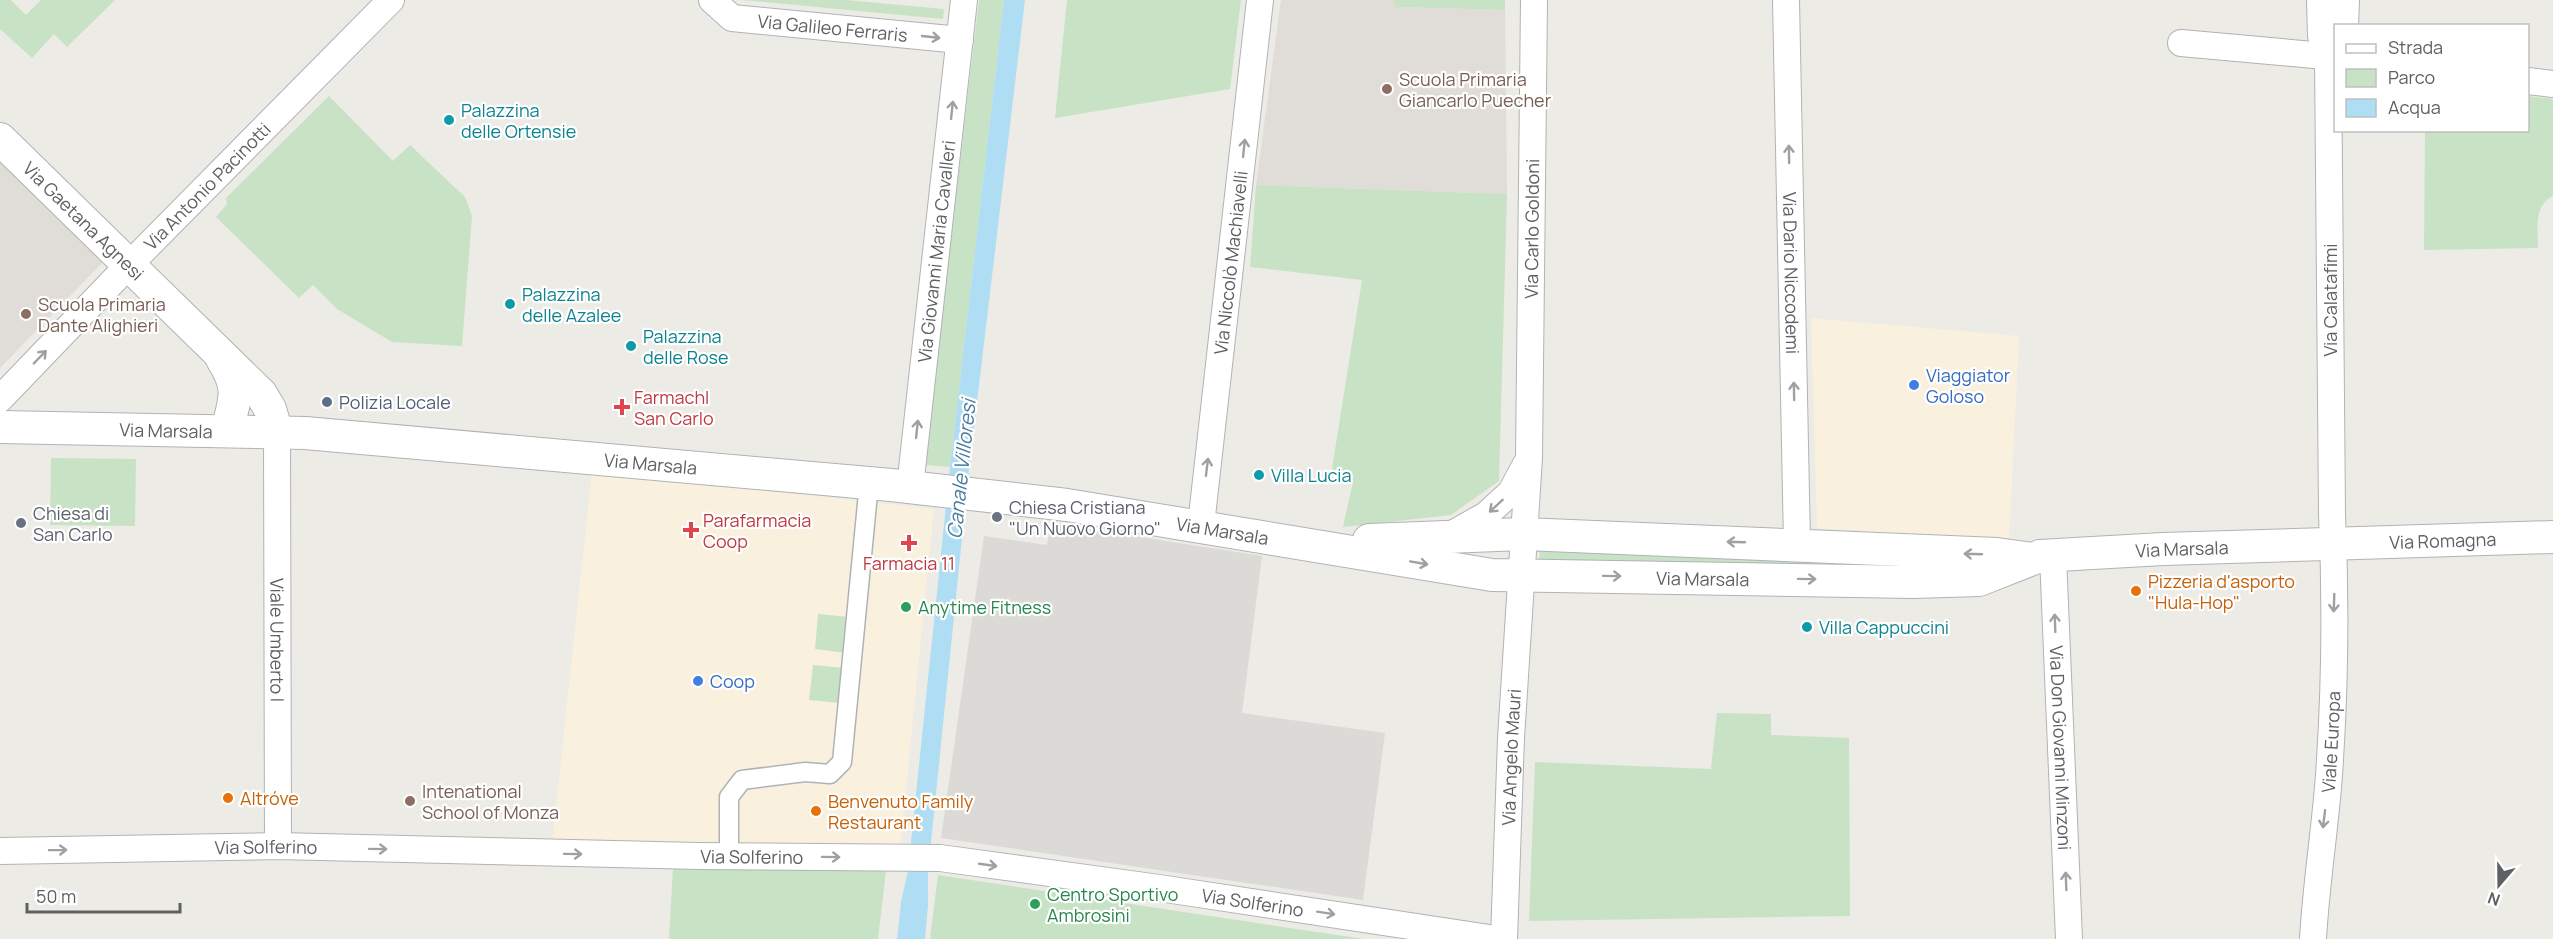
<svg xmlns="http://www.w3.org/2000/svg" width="2553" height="939" viewBox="0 0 2553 939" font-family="Manrope,sans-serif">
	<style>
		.commercial { fill: #f9f0de }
		.industrial { fill: #dcdad7 }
		.education { fill: #e0dcd7 }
		.green { fill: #c8e2c5 }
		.water { fill: #afdef4 }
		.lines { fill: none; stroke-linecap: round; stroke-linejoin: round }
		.pedestrian-casing { stroke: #b0b3b6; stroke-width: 21 }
		.minor-casing { stroke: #b0b3b6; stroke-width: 28 }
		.tertiary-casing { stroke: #b0b3b6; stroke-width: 34 }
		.pedestrian { stroke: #fff; stroke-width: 18 }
		.minor { stroke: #fff; stroke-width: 26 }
		.tertiary { stroke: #fff; stroke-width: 32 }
		.oneway { stroke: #9ea0a2 }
		.education-dot { fill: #8d6e63; stroke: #fff; stroke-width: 2 }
		.culture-dot { fill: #0f9aa8; stroke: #fff; stroke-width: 2 }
		.shop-dot { fill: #3f7fe0; stroke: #fff; stroke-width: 2 }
		.service-dot { fill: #5c6f8a; stroke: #fff; stroke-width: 2 }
		.health-dot { fill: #e0444e; stroke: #fff; stroke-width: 2 }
		.worship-dot { fill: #6b7280; stroke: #fff; stroke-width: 2 }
		.food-dot { fill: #e8710a; stroke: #fff; stroke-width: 2 }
		.leisure-dot { fill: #2e9e5b; stroke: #fff; stroke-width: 2 }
		.labels { text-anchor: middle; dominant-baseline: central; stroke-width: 4.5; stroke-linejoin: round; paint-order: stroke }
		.street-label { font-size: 18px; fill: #5d6164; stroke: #fff }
		.education-label { font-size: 18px; fill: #785e54; stroke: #fff; text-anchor: start }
		.culture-label { font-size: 18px; fill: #0d838f; stroke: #fff; text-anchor: start }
		.shop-label { font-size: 18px; fill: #366cbe; stroke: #fff; text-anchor: start }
		.health-label { font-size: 18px; fill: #be3a42; stroke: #fff; text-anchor: start }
		.service-label { font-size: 18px; fill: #4e5e75; stroke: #fff; text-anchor: start }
		.worship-label { font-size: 18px; fill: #5b616d; stroke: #fff; text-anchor: start }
		.food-label { font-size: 18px; fill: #c56008; stroke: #fff; text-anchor: start }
		.leisure-label { font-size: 18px; fill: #27864d; stroke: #fff; text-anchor: start }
		.water-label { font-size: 20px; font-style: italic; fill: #4a7c9c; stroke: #fff }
	</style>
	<rect width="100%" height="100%" fill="#edebe5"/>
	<!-- commercial -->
	<path class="commercial" d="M1811 318 2019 336 2009 541 1817 528Z
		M592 471 934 509 900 849 552 843Z"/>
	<!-- industrial -->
	<path class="industrial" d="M1051 523 1262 556 1242 713 1385 733 1363 900 941 838 984 536 1047 545Z"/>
	<!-- education -->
	<path class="education" d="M1281 0H1394L1395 7 1505 10 1507 194 1256 185Z
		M0 155 105 260 0 368Z"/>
	<!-- green -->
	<path class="green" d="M0 0H11L26 15 41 0H115L67 47 54 34 32 58 0 29Z
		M743 0H846L944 9 943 19Z
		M979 0H1004L950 467 924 465Z
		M1067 0H1241L1230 89 1055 118Z
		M1394 0H1505V10L1395 7Z
		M329 96 393 161 410 145 465 197 472 216 462 346 392 342 337 309 313 285 299 298 216 217 227 204 226 198Z
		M2528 96 2553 99V196C2533 206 2538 229 2538 248L2424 250 2425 131 2528 130Z
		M1256 185 1507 194 1499 481 1451 515 1343 527 1353 482 1331 475 1362 280 1250 267Z
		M51 458 136 459 135 526 50 525Z
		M1540 545 1928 565V573L1539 566Z
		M818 614 849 617 846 653 815 649Z
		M813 665 844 668 840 703 809 700Z
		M1717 713 1771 714V735L1849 738 1850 916 1529 921 1535 762 1711 769Z
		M673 868 886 871 878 939H669Z
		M938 875 1364 939H930Z"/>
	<!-- water -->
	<path class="water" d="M1004 0H1025L969 469 928 872V905L925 939H897L901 902 908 871 950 467Z"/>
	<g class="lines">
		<defs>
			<path id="pedestrian" d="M729 856V797L742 780 805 772 830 774 842 762 869 483"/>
			<g id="minor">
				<path id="s1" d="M712 0 732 18 960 40"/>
				<path id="s2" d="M1786 0 1797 544"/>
				<path d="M2345 26 2346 0"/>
				<path d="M2181 43 2336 57"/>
				<path d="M2528 81 2553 84"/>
				<path id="s3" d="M0 399 120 274 391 0"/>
				<path id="s4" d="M277 433 278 846"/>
				<path id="s5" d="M910 487 964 0"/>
				<path id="s6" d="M1201 525 1260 0"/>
				<path d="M1447 537 1486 515 1511 492 1526 464"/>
				<path id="s7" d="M2053 556 2069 939"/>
				<path id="s8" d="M0 851 278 846 699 856 940 858 1159 888 1496 939"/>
				<path id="s9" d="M1504 939 1511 738 1529 458 1534 0"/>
				<path id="s10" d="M2313 939C2316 884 2325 830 2329 775 2335 689 2336 601 2332 514L2328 56 2321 36 2320 0"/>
			</g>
			<g id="tertiary">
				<path id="s11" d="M0 139 261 394 270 409 277 433"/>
				<path d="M222 359C241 389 235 398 227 431"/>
				<path id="s12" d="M0 427 305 433 891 485 1067 505 1492 575 1913 582 1979 580 2040 556 2163 549 2553 537"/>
				<path d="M1369 540 1523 534 1997 554 2026 558"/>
			</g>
		</defs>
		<!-- pedestrian casing -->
		<use href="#pedestrian" class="pedestrian-casing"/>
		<!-- minor casing -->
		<use href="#minor" class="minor-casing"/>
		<!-- tertiary casing -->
		<use href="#tertiary" class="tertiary-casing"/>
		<!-- pedestrian -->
		<use href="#pedestrian" class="pedestrian"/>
		<!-- minor -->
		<use href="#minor" class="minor"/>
		<!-- tertiary -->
		<use href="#tertiary" class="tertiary"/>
	</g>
	<!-- one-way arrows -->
	<defs><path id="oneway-shaft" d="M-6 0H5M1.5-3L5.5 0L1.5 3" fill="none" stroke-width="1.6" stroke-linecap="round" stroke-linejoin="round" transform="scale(1.5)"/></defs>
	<g class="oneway">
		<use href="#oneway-shaft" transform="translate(931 37) rotate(6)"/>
		<use href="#oneway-shaft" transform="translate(952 110) rotate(-84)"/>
		<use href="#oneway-shaft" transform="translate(1244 148) rotate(-84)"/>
		<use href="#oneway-shaft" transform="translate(1789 154) rotate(-91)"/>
		<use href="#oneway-shaft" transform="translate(40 357) rotate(-46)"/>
		<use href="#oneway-shaft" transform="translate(1794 391) rotate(-91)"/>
		<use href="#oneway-shaft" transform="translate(917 429) rotate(-84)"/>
		<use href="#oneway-shaft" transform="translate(1207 467) rotate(-83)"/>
		<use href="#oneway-shaft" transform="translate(1496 506) rotate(137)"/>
		<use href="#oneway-shaft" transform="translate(1736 542) rotate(-178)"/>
		<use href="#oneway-shaft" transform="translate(1973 554) rotate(-178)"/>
		<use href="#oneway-shaft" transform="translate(1419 563) rotate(10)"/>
		<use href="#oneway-shaft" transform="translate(1612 576) rotate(1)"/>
		<use href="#oneway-shaft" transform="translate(1807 579) rotate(1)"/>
		<use href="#oneway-shaft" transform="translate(2334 603) rotate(92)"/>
		<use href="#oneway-shaft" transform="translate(2055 623) rotate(-92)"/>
		<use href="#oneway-shaft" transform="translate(2324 819) rotate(97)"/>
		<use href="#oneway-shaft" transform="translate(378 849) rotate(1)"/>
		<use href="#oneway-shaft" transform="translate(58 850) rotate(-1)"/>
		<use href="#oneway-shaft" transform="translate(573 854) rotate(1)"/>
		<use href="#oneway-shaft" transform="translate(831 857) rotate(1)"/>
		<use href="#oneway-shaft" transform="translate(988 865) rotate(8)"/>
		<use href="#oneway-shaft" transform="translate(2066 881) rotate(-92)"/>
		<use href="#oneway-shaft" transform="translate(1326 913) rotate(9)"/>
	</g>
	<!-- markers -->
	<g class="education-dot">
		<circle cx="1387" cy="89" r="6"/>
		<circle cx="26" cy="314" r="6"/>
		<circle cx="410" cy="801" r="6"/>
	</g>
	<g class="culture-dot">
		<circle cx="449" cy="120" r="6"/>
		<circle cx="510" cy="304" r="6"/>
		<circle cx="631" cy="346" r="6"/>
		<circle cx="1259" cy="475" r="6"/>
		<circle cx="1807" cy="627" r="6"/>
	</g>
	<g class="shop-dot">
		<circle cx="1914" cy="385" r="6"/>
		<circle cx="698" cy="681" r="6"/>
	</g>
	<circle class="service-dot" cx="327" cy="402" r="6"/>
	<g class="health-dot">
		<path d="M619 398h6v6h6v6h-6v6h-6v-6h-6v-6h6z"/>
		<path d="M688 521h6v6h6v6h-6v6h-6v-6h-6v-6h6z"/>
		<path d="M906 534h6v6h6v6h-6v6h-6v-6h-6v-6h6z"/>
	</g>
	<g class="worship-dot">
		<circle cx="997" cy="517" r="6"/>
		<circle cx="21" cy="523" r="6"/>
	</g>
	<g class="food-dot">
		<circle cx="2136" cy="591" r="6"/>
		<circle cx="228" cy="798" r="6"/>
		<circle cx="816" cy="811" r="6"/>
	</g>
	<g class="leisure-dot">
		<circle cx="906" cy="607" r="6"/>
		<circle cx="1035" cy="904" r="6"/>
	</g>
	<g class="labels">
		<!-- street labels -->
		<g class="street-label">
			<text stroke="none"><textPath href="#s1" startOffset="128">Via Galileo Ferraris</textPath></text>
			<text stroke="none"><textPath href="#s3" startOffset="297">Via Antonio Pacinotti</textPath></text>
			<text stroke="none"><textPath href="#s11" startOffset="117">Via Gaetana Agnesi</textPath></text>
			<text stroke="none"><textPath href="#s9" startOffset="711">Via Carlo Goldoni</textPath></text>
			<text stroke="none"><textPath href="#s5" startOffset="237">Via Giovanni Maria Cavalleri</textPath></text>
			<text stroke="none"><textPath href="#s6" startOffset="264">Via Niccolò Machiavelli</textPath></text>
			<text stroke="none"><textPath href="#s2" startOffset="273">Via Dario Niccodemi</textPath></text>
			<text transform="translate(2330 300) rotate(-90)">Via Calatafimi</text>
			<text stroke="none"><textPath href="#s12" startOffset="166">Via Marsala</textPath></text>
			<text stroke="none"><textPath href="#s12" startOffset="652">Via Marsala</textPath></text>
			<text stroke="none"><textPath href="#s12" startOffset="1228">Via Marsala</textPath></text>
			<text stroke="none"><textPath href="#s12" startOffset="2457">Via Romagna</textPath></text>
			<text stroke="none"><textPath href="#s12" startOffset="2196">Via Marsala</textPath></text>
			<text stroke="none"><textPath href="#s12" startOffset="1712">Via Marsala</textPath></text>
			<text stroke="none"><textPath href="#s4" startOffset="207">Viale Umberto I</textPath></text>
			<text stroke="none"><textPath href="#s10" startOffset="198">Viale Europa</textPath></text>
			<text stroke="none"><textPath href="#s7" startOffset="192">Via Don Giovanni Minzoni</textPath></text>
			<text stroke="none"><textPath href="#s9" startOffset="182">Via Angelo Mauri</textPath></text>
			<text stroke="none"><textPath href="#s8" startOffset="266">Via Solferino</textPath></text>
			<text stroke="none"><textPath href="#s8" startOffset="752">Via Solferino</textPath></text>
			<text stroke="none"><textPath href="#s8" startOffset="1256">Via Solferino</textPath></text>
		</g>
		<!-- education labels -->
		<g class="education-label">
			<text x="1399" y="79">Scuola Primaria<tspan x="1399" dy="21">Giancarlo Puecher</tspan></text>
			<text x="38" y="304">Scuola Primaria<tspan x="38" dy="21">Dante Alighieri</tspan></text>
			<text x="422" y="791">Intenational<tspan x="422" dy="21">School of Monza</tspan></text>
		</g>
		<!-- culture labels -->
		<g class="culture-label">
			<text x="461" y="110">Palazzina<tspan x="461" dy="21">delle Ortensie</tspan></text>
			<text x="522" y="294">Palazzina<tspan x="522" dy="21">delle Azalee</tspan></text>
			<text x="643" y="336">Palazzina<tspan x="643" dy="21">delle Rose</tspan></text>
			<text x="1271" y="475">Villa Lucia</text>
			<text x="1819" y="627">Villa Cappuccini</text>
		</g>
		<!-- shop labels -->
		<g class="shop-label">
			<text x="1926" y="375">Viaggiator<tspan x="1926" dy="21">Goloso</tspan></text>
			<text x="710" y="681">Coop</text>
		</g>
		<!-- health labels -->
		<g class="health-label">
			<text x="634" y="397">Farmachl<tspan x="634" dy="21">San Carlo</tspan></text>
			<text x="703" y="520">Parafarmacia<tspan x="703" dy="21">Coop</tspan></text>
			<text x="909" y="563" text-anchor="middle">Farmacia 11</text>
		</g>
		<!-- service labels -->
		<g class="service-label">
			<text x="339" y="402">Polizia Locale</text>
		</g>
		<!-- worship labels -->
		<g class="worship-label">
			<text x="1009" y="507">Chiesa Cristiana<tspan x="1009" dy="21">"Un Nuovo Giorno"</tspan></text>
			<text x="33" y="513">Chiesa di<tspan x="33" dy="21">San Carlo</tspan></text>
		</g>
		<!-- food labels -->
		<g class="food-label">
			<text x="2148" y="581">Pizzeria d'asporto<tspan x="2148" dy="21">"Hula-Hop"</tspan></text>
			<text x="240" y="798">Altróve</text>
			<text x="828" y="801">Benvenuto Family<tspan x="828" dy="21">Restaurant</tspan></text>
		</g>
		<!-- leisure labels -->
		<g class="leisure-label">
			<text x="918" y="607">Anytime Fitness</text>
			<text x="1047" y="894">Centro Sportivo<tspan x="1047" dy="21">Ambrosini</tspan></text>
		</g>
		<!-- water labels -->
		<g class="water-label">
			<text transform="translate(961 469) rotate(-84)">Canale Villoresi</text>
		</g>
	</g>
	<!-- legend -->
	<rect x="2334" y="24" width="195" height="108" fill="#ffffff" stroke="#bec0c1" stroke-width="1.5"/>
	<rect x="2346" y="44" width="30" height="9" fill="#ffffff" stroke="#bec0c1" stroke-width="1.5"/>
	<text x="2388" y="54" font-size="18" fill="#5d6164">Strada</text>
	<rect x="2346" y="69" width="30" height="18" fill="#c8e2c5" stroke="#bec0c1" stroke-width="1.5"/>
	<text x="2388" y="84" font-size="18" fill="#5d6164">Parco</text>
	<rect x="2346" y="99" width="30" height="18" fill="#afdef4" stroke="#bec0c1" stroke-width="1.5"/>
	<text x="2388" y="114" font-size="18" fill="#5d6164">Acqua</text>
	<!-- north arrow -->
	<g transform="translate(2499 885) rotate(200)" stroke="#ffffff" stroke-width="4.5" paint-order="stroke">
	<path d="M0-4.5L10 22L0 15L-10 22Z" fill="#5d6164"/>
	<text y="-9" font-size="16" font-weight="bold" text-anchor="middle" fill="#5d6164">N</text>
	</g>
	<!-- scale -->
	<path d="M27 903v9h153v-9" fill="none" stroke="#5d6164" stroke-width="3"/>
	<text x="36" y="903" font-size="18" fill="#5d6164" stroke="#ffffff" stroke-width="4.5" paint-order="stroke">50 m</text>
</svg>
